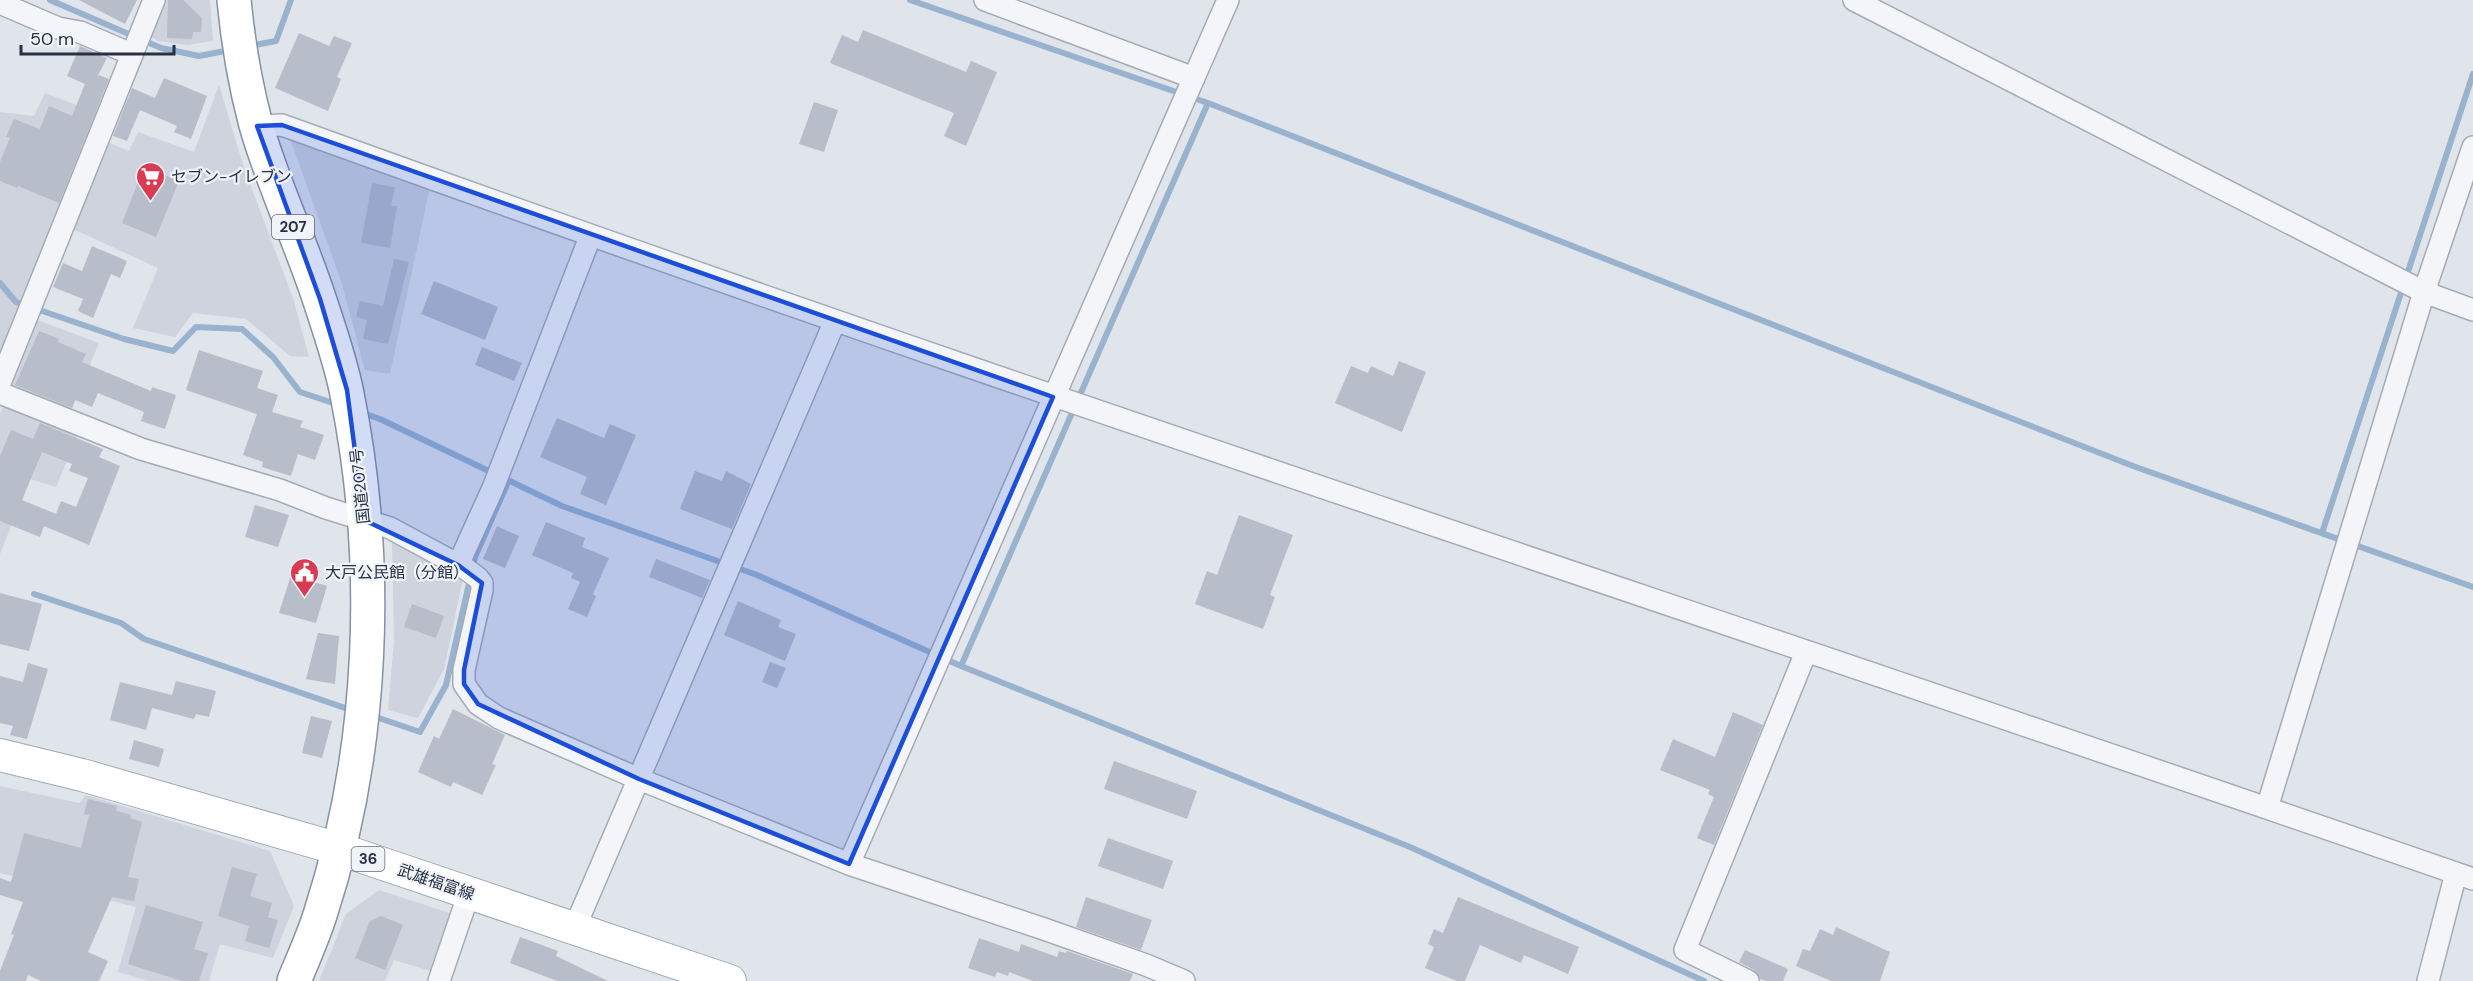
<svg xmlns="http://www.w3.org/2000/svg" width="2473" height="981" viewBox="0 0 2473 981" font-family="'DM Sans','Noto Sans JP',sans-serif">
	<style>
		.built { fill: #ced3dd }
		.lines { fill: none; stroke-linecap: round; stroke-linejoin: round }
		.stream { stroke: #99b2cd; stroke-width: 6 }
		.building { fill: #b7bdc9; fill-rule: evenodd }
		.street-casing { stroke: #a5abb6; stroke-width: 24 }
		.primary-casing { stroke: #9fa8b7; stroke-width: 34 }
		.highway-casing { stroke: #8791a2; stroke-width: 36 }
		.street { stroke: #f4f5f8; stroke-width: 21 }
		.primary { stroke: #fff; stroke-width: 32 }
		.highway { stroke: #fff; stroke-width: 33 }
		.marked { fill: #1d4ed8; fill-opacity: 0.2; stroke: #1d4ed8; stroke-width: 4.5; stroke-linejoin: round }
		.labels { text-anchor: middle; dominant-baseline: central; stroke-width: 4.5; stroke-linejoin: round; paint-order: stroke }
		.shield { fill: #f0f3f8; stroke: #636b7a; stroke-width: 1.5 }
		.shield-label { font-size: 15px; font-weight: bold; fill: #273144 }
		.poi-label { font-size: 16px; fill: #273144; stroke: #f0f3f8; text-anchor: start }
		.street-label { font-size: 16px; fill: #273144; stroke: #f0f3f8 }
	</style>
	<rect width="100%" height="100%" fill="#e0e4eb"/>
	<!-- built -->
	<path class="built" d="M164 0H210L213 41 187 45 158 41 149 35Z
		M219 85 244 168 293 298 309 357 290 356 246 319 193 313 175 337 133 328 158 268 73 229 107 142 129 151 138 132 194 152Z
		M45 93 100 114 0 359V112L34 116Z
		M289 136 430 187 390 374 365 370 341 281Z
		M37 320 99 343 70 413 84 420 56 487 30 479 0 554V414Z
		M392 542 463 579 444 669 418 718 388 710 394 641Z
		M0 786 79 803 86 795 270 851 294 906 273 958 220 944 209 981H149L118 972 136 907 0 873Z
		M379 890 456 915 438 973 394 960 385 981H319L346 914Z"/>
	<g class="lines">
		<!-- stream -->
		<path class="stream" d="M50 0 161 48 199 56 230 50
			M910 0 1208 103 2133 466 2473 587
			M249 46 276 41 291 0
			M0 283 16 302 124 339 173 351 196 327 242 329 273 357 300 392 339 405
			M360 412 380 419 562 506 757 575 961 666 1410 847 1704 981
			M2322 533 2473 74
			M34 594 121 623 144 639 351 710
			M961 666 1208 103
			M373 716 420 732 446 685 475 557 508 482"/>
	</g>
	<!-- building -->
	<path class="building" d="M79 0H137L125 24Z
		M168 0H183L202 18 201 32H193L192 39 167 38Z
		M863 30 966 72 971 61 997 72 966 146 944 136 954 113 830 63 842 35 858 42Z
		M299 33 329 46 334 36 352 43 337 77 341 79 328 111 275 88Z
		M80 46 107 58 97 77 99 75 109 79 59 203 18 186 17 188 0 181V162L10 138 6 137 14 119 40 129 49 106 72 116 85 84 67 76Z
		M164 78 207 96 191 139 174 132 177 126 140 110 127 141 113 136 132 88 155 98Z
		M814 102 838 110 824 152 799 144Z
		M144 167 179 181 156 237 122 223Z
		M372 183 395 187 391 206H397L390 248 361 243Z
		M92 246 127 261 120 278 111 274 93 318 78 311 83 299 53 287 63 263 82 271Z
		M394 259 409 262 388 344 363 339 367 320 356 317 360 301 383 306Z
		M434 281 498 307 485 340 421 314Z
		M39 331 59 339 58 342 86 354 82 362 151 391 152 387 176 395 165 429 141 421 144 412 98 393 92 407 75 400 72 408 15 385Z
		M482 347 522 363 514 381 475 365Z
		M199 350 263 371 257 388 278 395 272 412 303 421 300 427 324 435 315 460 298 454 291 476 262 467 263 462 243 455 257 414 186 390Z
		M1399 361 1426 372 1402 432 1335 403 1351 366 1368 373 1371 366 1393 376Z
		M557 418 604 438 610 424 636 435 606 505 580 494 587 477 540 457Z
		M40 423 103 449 99 457 120 466 89 545 44 526 40 537 0 521V456L11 430 33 439ZM42 452 72 464 69 471 88 478 76 507 61 501 56 514 22 500Z
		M695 471 722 481 726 471 751 484 732 529 680 509Z
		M255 505 289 515 278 547 245 537Z
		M1239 515 1293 535 1270 595 1275 597 1263 629 1195 604 1207 571 1217 575Z
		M546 522 585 538 582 547 609 558 593 594 596 596 587 617 568 609 580 582 571 578 573 573 532 555Z
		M497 526 519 536 505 568 483 559Z
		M656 559 710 580 702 598 649 577Z
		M291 575 327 586 316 623 279 613Z
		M0 593 42 604 29 651 0 644Z
		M738 601 781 620 778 627 796 634 785 661 724 635Z
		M412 604 444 616 436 638 404 627Z
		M318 633 339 636 335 684 306 679Z
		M770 662 786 668 777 688 762 682Z
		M28 663 48 669 27 739 10 735 13 726 0 723V676L23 682Z
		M176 681 216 691 209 717 196 714 194 719 152 708 146 730 110 720 120 682 172 695Z
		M453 709 505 735 492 764 496 765 482 795 453 782 451 787 418 772 434 736 439 739Z
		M1733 712 1763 725 1714 845 1697 838 1714 797 1708 794 1710 790 1660 770 1673 739 1715 757Z
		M311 716 332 721 322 758 302 753Z
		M134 740 164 749 159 767 129 759Z
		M1114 761 1197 791 1187 819 1104 789Z
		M88 799 117 806 116 811 131 815 130 818 142 822 128 877 139 879 134 901 112 897 88 952 108 961 99 981H41L28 975 26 981H0V971L14 935 11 934 23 902 0 895V878L11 882 24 833 81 848 89 815 84 814Z
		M1108 838 1173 861 1163 889 1098 866Z
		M232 867 257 874 250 896 272 903 268 917 278 920 269 948 245 941 249 926 218 916Z
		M1086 897 1152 920 1141 950 1076 927Z
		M1458 897 1579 947 1568 974 1524 955 1521 963 1480 945 1465 981H1457L1425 968 1434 947 1428 944 1434 929 1443 933Z
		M146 905 203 922 194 949 208 953 199 981H182L128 964Z
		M381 916 403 925 385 970 355 958 370 921Z
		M1836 927 1890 952 1880 981H1831L1796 966 1803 949 1810 951 1820 929 1833 935Z
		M520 937 558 951 556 956 608 981H557L510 963Z
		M979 938 1019 952 1021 944 1057 957 1059 951 1066 953 1067 951 1133 974 1130 981H1033L1009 972 1008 976 997 972 995 977 968 968Z
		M1745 950 1788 969 1783 981H1766L1760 979 1754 970 1739 962Z"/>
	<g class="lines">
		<defs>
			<path id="street" d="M985 0 1194 78
				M1854 0 2424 292 2473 310
				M0 3 58 28 80 32 131 54
				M257 126 282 125C1009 388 1743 626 2473 879
				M0 383 154 0
				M0 393 141 449 280 490 326 508 390 528 466 569 478 578 482 583V590L464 670V684L478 704 499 718 639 779 849 864 1044 929 1146 965 1184 981
				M458 565 493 488 590 237
				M2267 808 2424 292 2473 147
				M849 864 1228 0
				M575 927 835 321
				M439 981 469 893
				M1748 981 1685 950 1806 652
				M2428 981 2456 873"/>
			<path id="primary" d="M0 755 82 775 339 849 730 981"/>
			<path id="highway" d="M234 0C238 42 245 84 256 125 273 185 301 242 320 301 330 331 341 363 347 394 381 564 374 749 320 915 313 937 303 959 294 981"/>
		</defs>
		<!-- street casing -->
		<use href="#street" class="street-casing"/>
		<!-- primary casing -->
		<use href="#primary" class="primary-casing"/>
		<!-- highway casing -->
		<use href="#highway" class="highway-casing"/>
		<!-- street -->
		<use href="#street" class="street"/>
		<!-- primary -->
		<use href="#primary" class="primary"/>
		<!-- highway -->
		<use href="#highway" class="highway"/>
	</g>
	<!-- marked area -->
	<path class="marked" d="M282 125 1053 397 849 864 639 779 478 704 464 684V670L482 583 458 565 364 520 347 390 320 299 257 126Z"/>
	<!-- icons -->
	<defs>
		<symbol id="supermarket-pin" viewBox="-11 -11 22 30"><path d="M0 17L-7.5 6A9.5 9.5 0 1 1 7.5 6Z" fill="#d93c52" stroke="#f0f3f8"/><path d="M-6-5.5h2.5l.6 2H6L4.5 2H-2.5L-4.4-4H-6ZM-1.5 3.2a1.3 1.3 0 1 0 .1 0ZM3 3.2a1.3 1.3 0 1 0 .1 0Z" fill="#fff"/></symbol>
		<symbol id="civic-pin" viewBox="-11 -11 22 30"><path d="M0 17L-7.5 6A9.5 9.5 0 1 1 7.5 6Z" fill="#d93c52" stroke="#f0f3f8"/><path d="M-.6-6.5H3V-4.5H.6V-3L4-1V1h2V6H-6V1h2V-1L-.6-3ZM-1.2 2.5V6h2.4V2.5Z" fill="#fff"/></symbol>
	</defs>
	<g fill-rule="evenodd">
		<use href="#supermarket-pin" x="134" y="160" width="33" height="45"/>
		<use href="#civic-pin" x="288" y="556" width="33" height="45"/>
	</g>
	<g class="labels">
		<!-- shield labels -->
		<g class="shield">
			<rect x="272" y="215" width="42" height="24" rx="4.5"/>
			<rect x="351.5" y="847" width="33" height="24" rx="4.5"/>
		</g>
		<g class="shield-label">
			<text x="293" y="227">207</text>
			<text x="368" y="859">36</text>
		</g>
		<!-- poi labels -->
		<g class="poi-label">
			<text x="171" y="176">セブン-イレブン</text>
			<text x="325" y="572">大戸公民館（分館）</text>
		</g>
		<!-- street labels -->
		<g class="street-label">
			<text transform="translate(360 486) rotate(-96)">国道207号</text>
			<text transform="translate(436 882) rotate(19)">武雄福富線</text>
		</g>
	</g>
	<!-- scale -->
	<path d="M21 45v9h153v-9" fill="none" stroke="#273144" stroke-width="3"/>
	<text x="30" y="45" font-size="18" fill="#273144" stroke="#f0f3f8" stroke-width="4.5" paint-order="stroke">50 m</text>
</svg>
